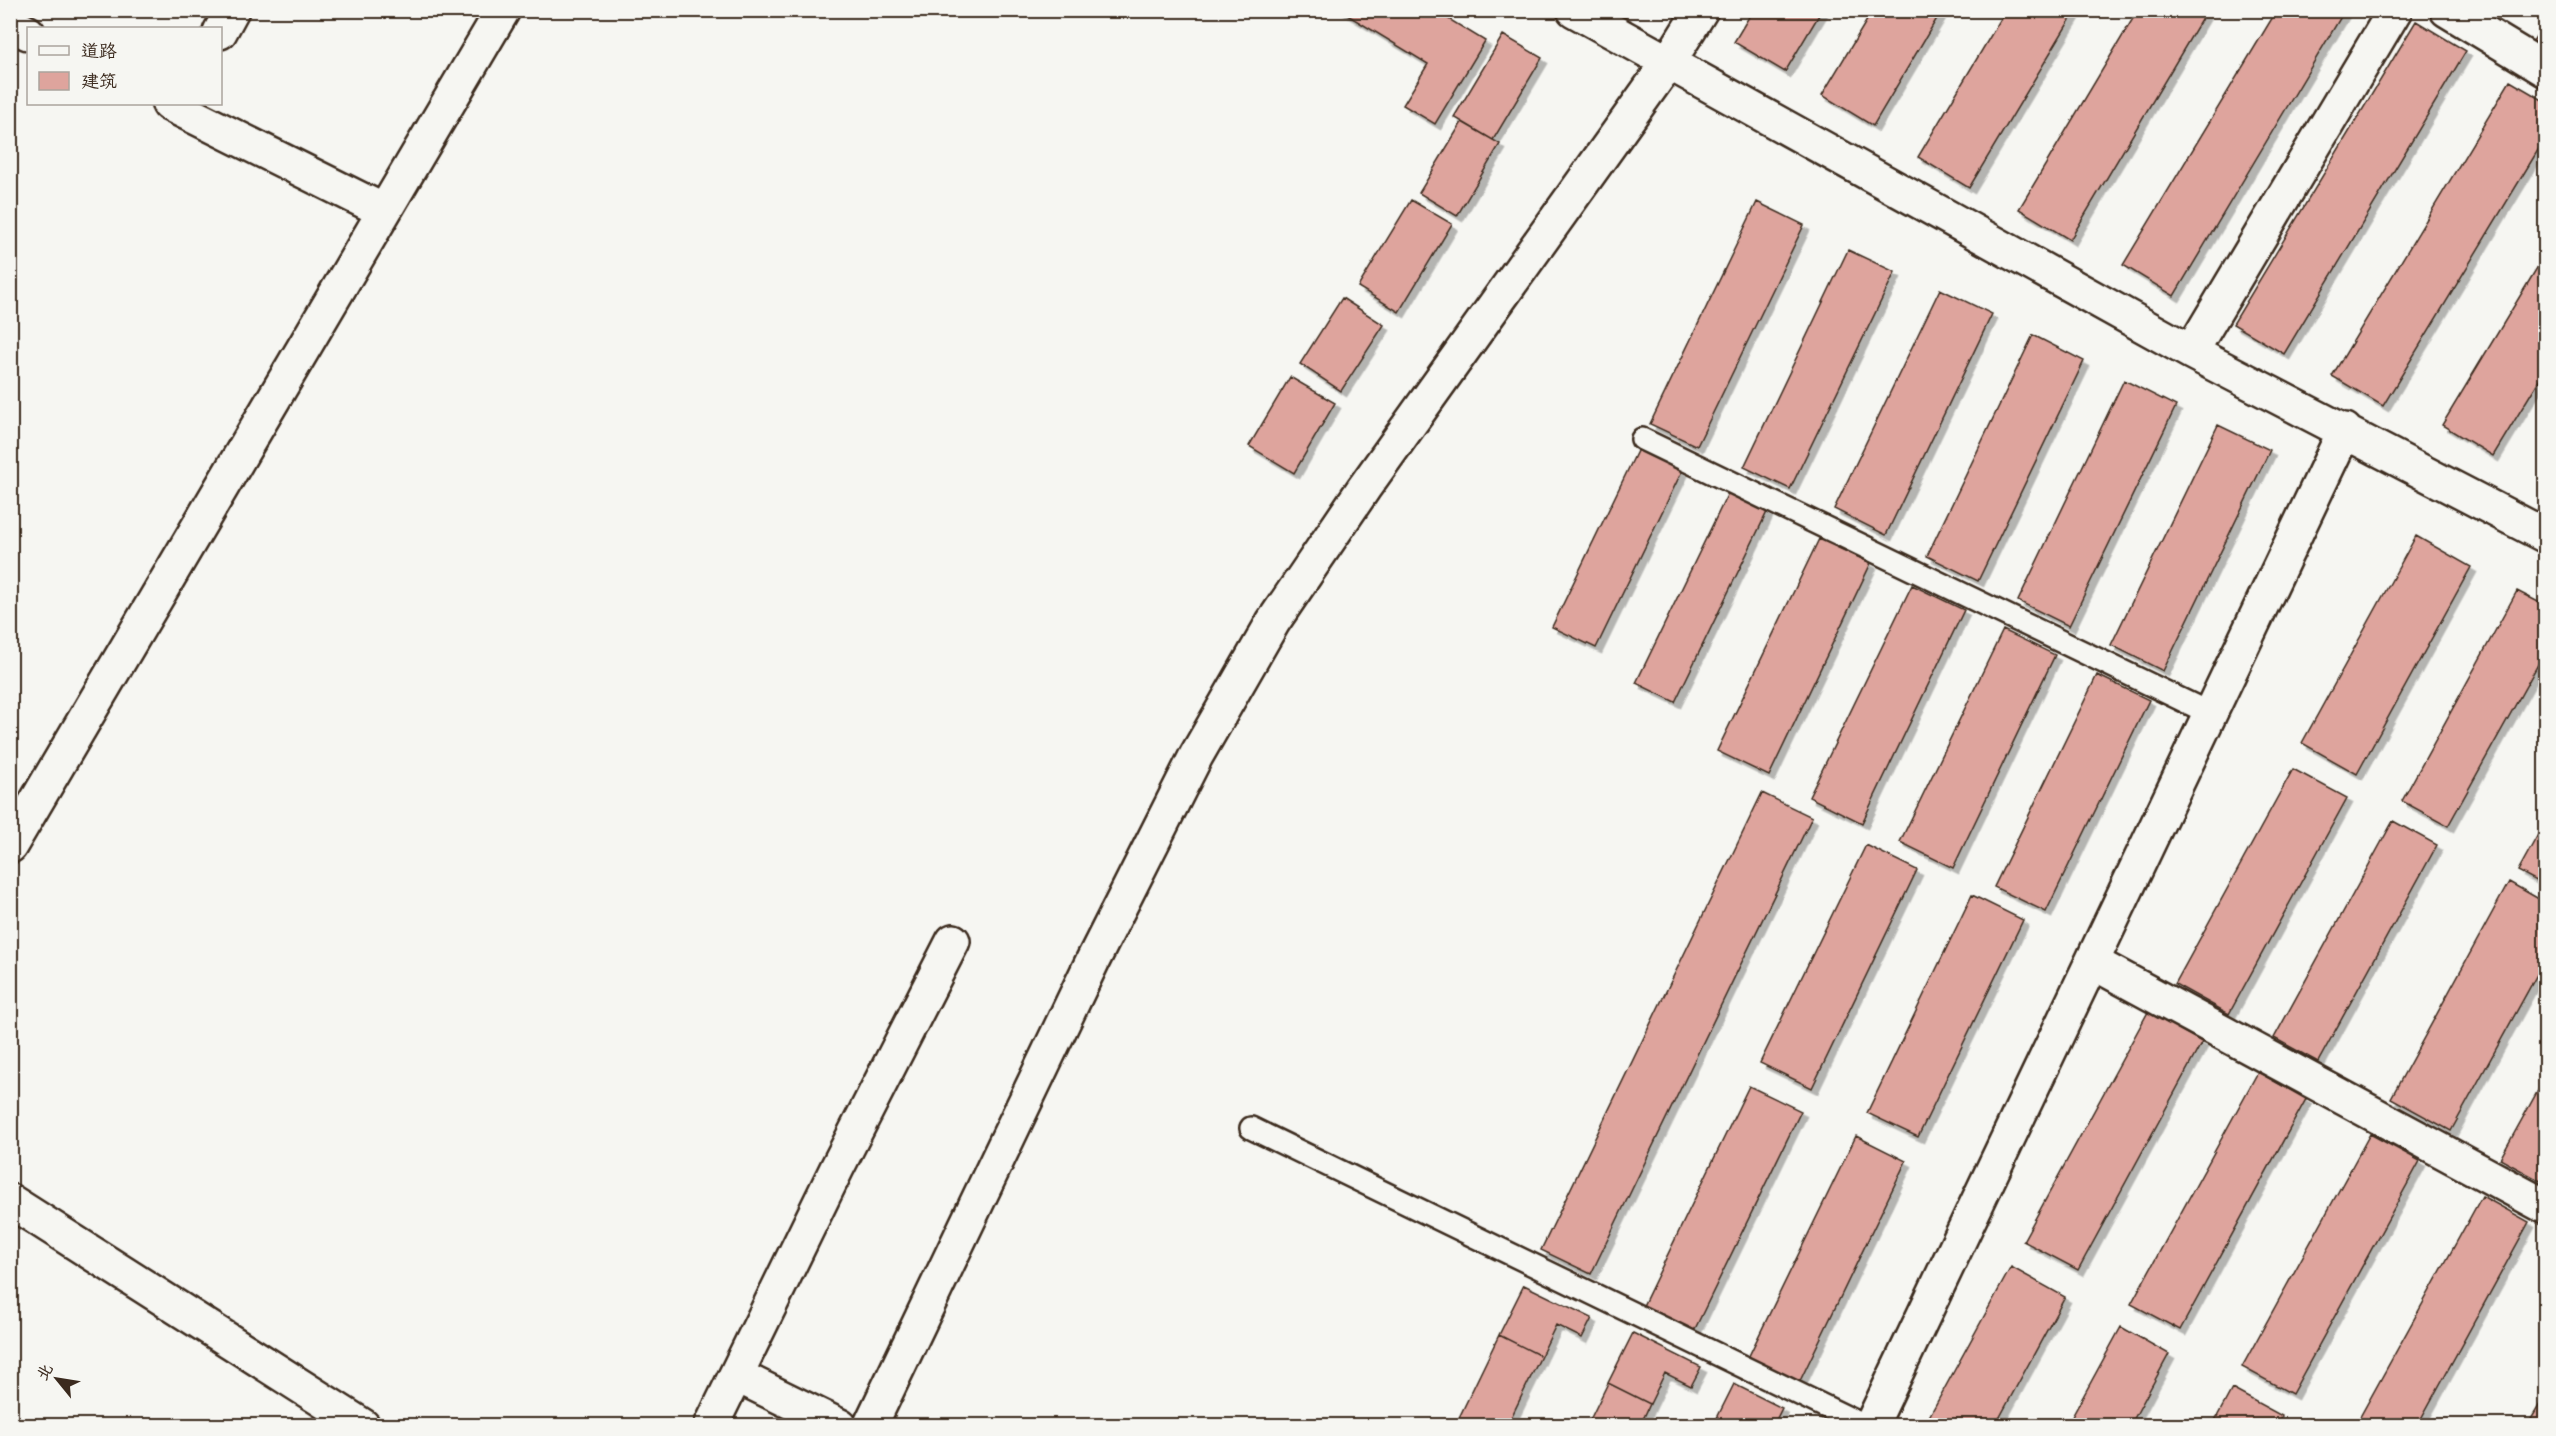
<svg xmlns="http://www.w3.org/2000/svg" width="2556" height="1436" viewBox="0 0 2556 1436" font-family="'Patrick Hand','LXGW WenKai TC',sans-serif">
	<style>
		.building { fill: #dea49d; stroke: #3b2a1e; stroke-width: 1.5; filter: url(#shadow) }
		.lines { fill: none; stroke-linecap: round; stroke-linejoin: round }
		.lane-casing { stroke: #3b2a1e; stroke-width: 26 }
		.street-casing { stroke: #3b2a1e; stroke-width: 38 }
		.lane { stroke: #f6f6f2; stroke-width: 21 }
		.street { stroke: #f6f6f2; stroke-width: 33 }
	</style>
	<defs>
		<filter id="shadow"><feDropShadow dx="5.5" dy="5.5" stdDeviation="0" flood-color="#0004"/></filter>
	</defs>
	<rect width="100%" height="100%" fill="#f6f6f2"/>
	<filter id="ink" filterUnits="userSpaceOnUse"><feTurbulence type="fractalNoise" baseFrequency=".0167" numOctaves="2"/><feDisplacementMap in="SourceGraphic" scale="12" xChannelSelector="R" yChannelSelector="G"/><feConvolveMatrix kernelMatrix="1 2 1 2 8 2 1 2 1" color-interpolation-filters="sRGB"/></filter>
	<g filter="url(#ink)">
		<!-- building -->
		<path class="building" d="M1339 10H1434L1485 41 1435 124 1403 105 1428 64Z
			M1753 10H1822L1785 72 1734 42Z
			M1873 10H1942L1873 126 1822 95Z
			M2006 10H2076L1969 188 1918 157Z
			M2138 10H2207L2070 240 2019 209Z
			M2277 10H2345L2174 296 2123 265Z
			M2416 21 2466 51 2284 354 2233 324Z
			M2546 21V48L2533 41Z
			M1503 35 1542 58 1493 140 1454 117Z
			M2510 81 2546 102V137L2383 406 2332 376Z
			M1462 122 1500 144 1457 216 1419 193Z
			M1411 200 1452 224 1399 312 1358 287Z
			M1757 202 1804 225 1697 446 1650 424Z
			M1848 250 1895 272 1790 489 1744 467Z
			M2546 253V369L2493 456 2442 425Z
			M1940 289 1992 314 1886 535 1834 509Z
			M1342 298 1384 325 1341 391 1300 364Z
			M2033 335 2084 361 1978 581 1927 556Z
			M1290 377 1335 403 1294 473 1249 446Z
			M2124 380 2176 406 2069 626 2018 601Z
			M2218 425 2270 450 2163 671 2111 645Z
			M1638 449 1682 471 1596 648 1552 627Z
			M1728 493 1767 512 1675 702 1636 683Z
			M2416 536 2471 567 2357 774 2302 743Z
			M1819 539 1871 563 1769 776 1717 751Z
			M1912 585 1964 610 1862 823 1809 797Z
			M2517 591 2546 606V650L2448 826 2402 801Z
			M2003 630 2055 655 1953 868 1900 842Z
			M2097 675 2149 700 2046 912 1994 887Z
			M2293 769 2347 798 2229 1014 2175 984Z
			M1762 793 1812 817 1591 1274 1541 1250Z
			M2546 820V886L2518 871Z
			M2393 821 2437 845 2318 1062 2274 1038Z
			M1866 845 1917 870 1812 1088 1760 1063Z
			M2509 882 2546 903V958L2451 1131 2391 1098Z
			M1972 895 2023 920 1918 1137 1867 1113Z
			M2148 1012 2202 1042 2078 1270 2023 1241Z
			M2258 1072 2306 1099 2180 1330 2131 1304Z
			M2546 1076V1184L2500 1159Z
			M1749 1086 1801 1111 1692 1335 1641 1310Z
			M2370 1134 2420 1161 2292 1394 2242 1367Z
			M1856 1136 1906 1161 1798 1385 1747 1360Z
			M2482 1196 2529 1222 2417 1426H2355Z
			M2011 1267 2065 1297 1995 1426H1924Z
			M1524 1285 1592 1318 1582 1338 1556 1325 1541 1356 1499 1335Z
			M2121 1327 2169 1354 2130 1426H2067Z
			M1633 1333 1701 1367 1691 1386 1665 1373 1650 1404 1608 1383Z
			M1499 1335 1541 1356 1507 1426H1455Z
			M1608 1383 1650 1404 1640 1426H1587Z
			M1734 1384 1782 1408 1773 1426H1713Z
			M2232 1389 2282 1416 2277 1426H2212Z
			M2546 1394V1426H2527Z"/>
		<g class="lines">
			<defs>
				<path id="lane" d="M1642 439 2209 713
					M1251 1128 1865 1426"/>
				<path id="street" d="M1574 10 2191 352 2546 536
					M2447 10 2546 70
					M10 24 28 33
					M220 32 232 10
					M169 104 384 211
					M2191 352 2395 10
					M10 846 503 10
					M2092 962 2546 1207
					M10 1201 363 1426
					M736 1375 840 1426
					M711 1426 837 1168 953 941
					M870 1426 1093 960 1196 756 1273 622 1364 488 1668 63 1701 10
					M1871 1426 2345 430"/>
			</defs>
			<!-- lane casing -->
			<use href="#lane" class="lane-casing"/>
			<!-- street casing -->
			<use href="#street" class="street-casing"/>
			<!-- lane -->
			<use href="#lane" class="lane"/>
			<!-- street -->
			<use href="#street" class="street"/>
		</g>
	</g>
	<!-- margin -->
	<rect width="2556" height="1436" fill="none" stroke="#f6f6f2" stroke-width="36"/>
	<rect x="18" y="18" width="2520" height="1400" fill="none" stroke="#3b2a1e" stroke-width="2" filter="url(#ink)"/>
	<!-- legend -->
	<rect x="27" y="27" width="195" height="78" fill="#f6f6f2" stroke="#aba49d" stroke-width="1.5"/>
	<rect x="39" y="46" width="30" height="9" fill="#f6f6f2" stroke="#aba49d" stroke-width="1.5"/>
	<text x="81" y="57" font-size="18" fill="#3b2a1e">道路</text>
	<rect x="39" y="72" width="30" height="18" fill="#dea49d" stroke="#aba49d" stroke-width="1.5"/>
	<text x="81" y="87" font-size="18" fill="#3b2a1e">建筑</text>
	<!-- north arrow -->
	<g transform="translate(57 1379) rotate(300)" stroke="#f6f6f2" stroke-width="4.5" paint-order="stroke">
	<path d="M0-4.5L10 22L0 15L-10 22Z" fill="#3b2a1e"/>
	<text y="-9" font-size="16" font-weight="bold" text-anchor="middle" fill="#3b2a1e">北</text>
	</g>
</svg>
